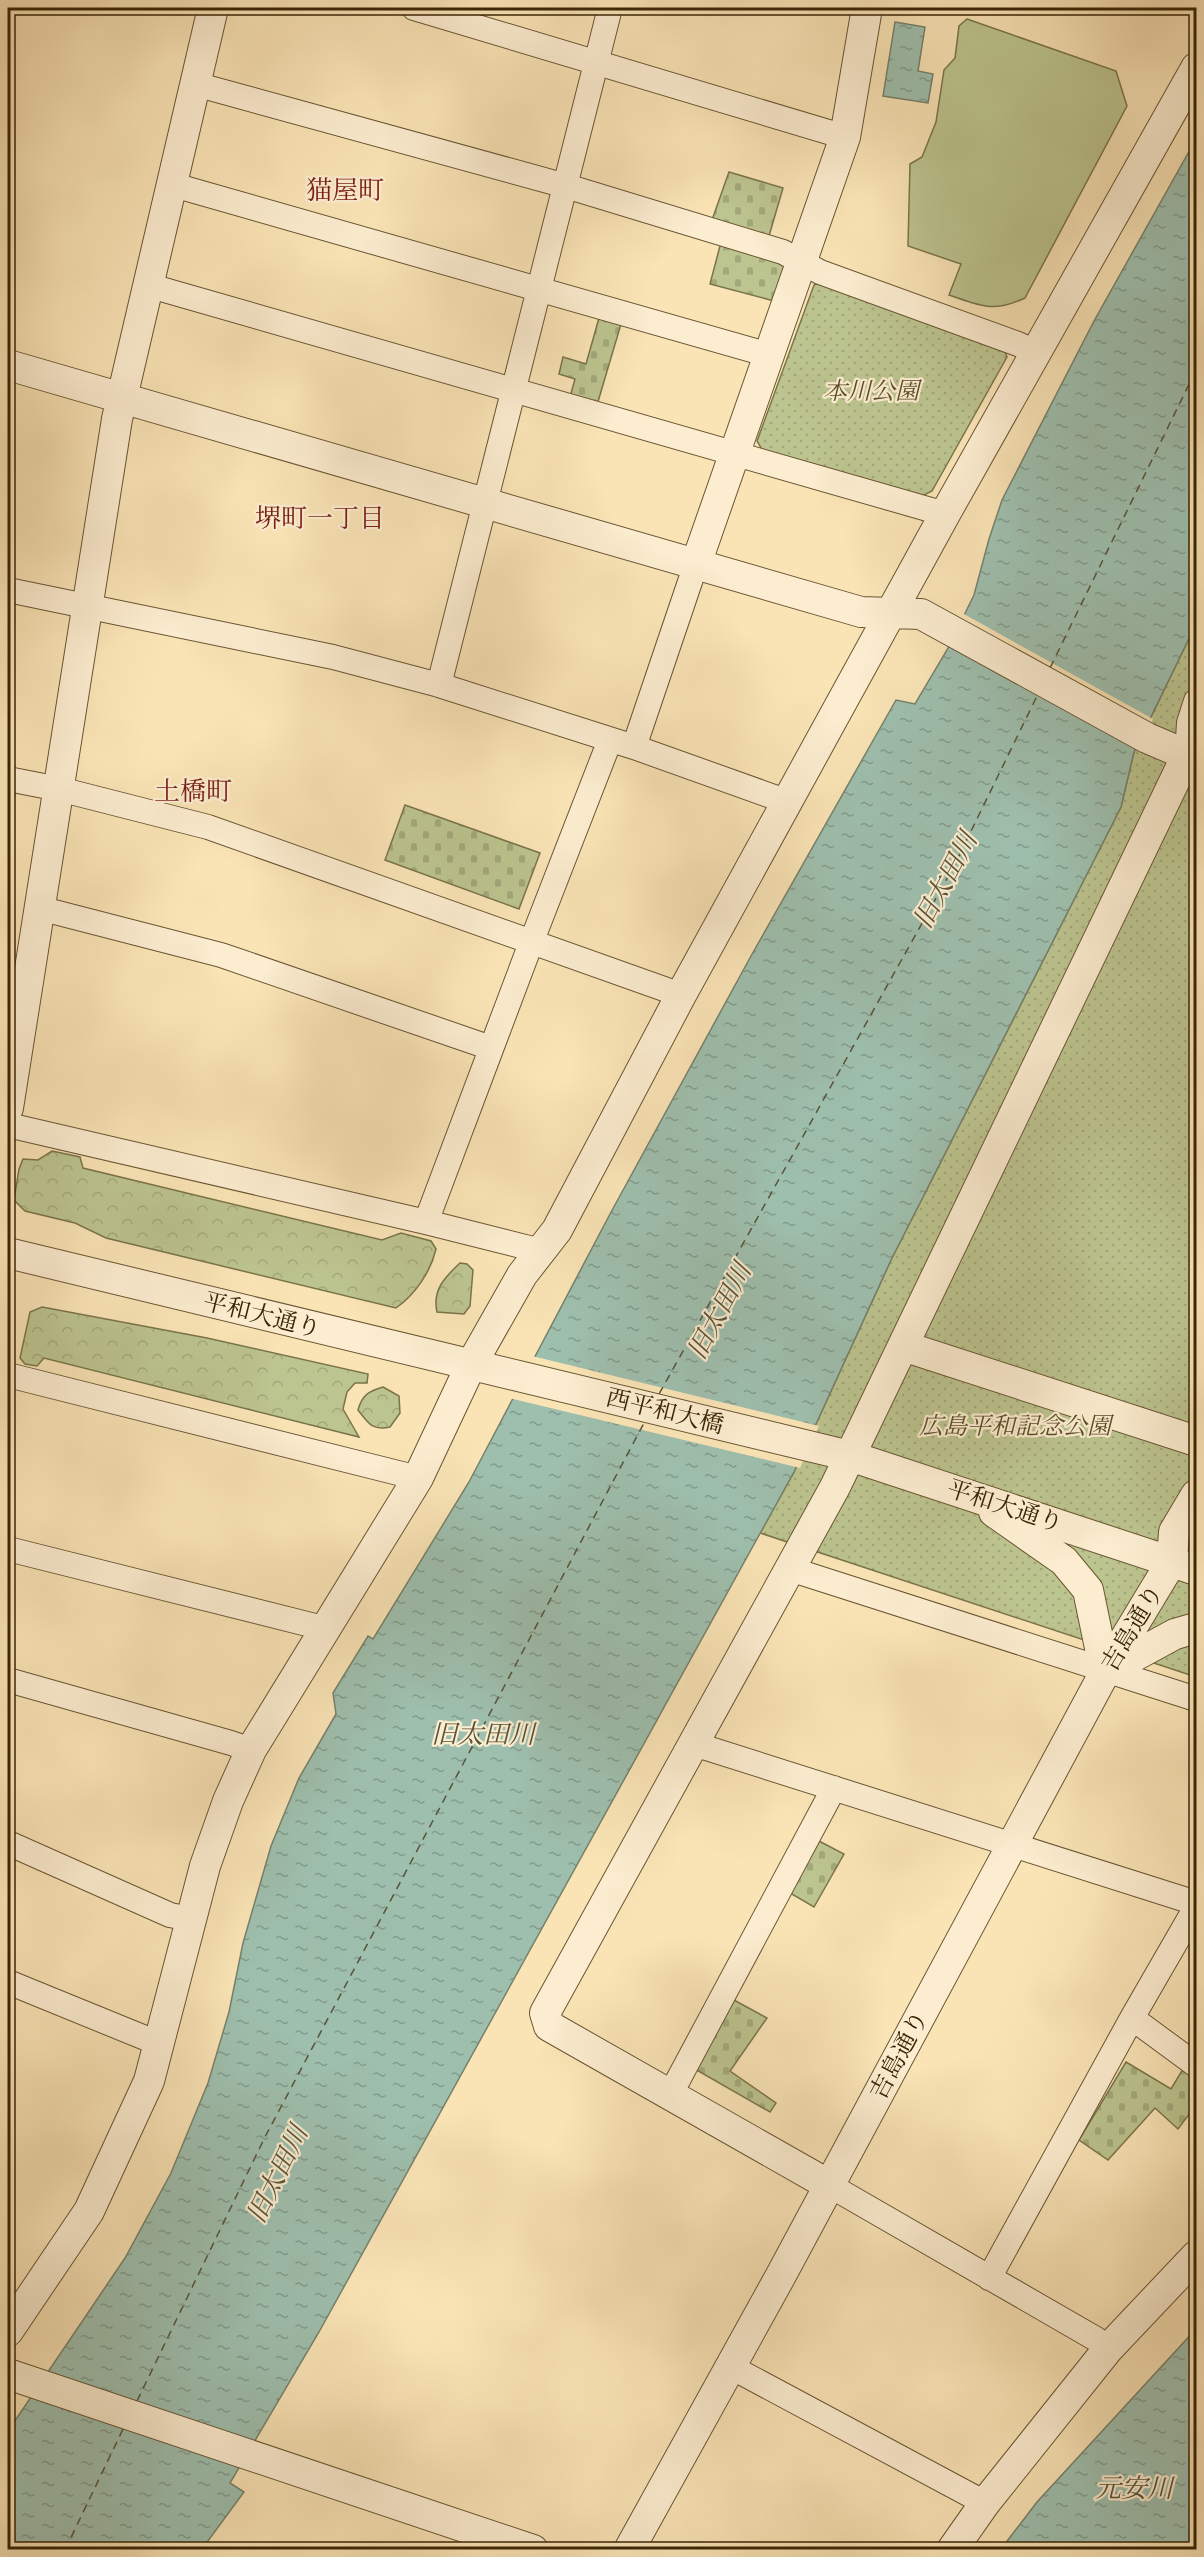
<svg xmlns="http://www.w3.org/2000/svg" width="1204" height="2557" viewBox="0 0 1204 2557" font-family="'IM FELL Great Primer','Noto Serif JP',serif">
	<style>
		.grass { fill: url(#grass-dots); stroke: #7a744a; stroke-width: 1.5 }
		.forest { fill: url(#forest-crowns); stroke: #7a744a; stroke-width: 1.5 }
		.cemetery { fill: url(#cemetery-stones); stroke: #7a744a; stroke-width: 1.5 }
		.pitch { fill: #bcc48f; stroke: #7a744a; stroke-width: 1.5 }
		.water { fill: url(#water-ripples); stroke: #76816b; stroke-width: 1.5 }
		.pier { fill: #fae4b6 }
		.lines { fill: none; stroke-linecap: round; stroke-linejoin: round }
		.ferry { stroke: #575338; stroke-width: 1.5; stroke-dasharray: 8 6; stroke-linecap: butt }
		.minor-casing { stroke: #695532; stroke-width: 26 }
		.tertiary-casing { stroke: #695532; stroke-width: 32 }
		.minor { stroke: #fcedd0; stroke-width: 24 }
		.tertiary { stroke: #fcedd0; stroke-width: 30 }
		.labels { text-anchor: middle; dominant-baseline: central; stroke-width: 4.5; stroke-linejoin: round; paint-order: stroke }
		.park-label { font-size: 24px; font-style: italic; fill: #5a4d28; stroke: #fcedd0 }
		.street-label { font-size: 24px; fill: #392506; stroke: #fcedd0 }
		.neighbourhood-label { font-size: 26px; fill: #7a1f14; stroke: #fcedd0 }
		.water-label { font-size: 26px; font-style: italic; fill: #575338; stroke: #fcedd0 }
	</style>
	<defs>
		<pattern id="grass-dots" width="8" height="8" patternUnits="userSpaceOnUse" patternTransform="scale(1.5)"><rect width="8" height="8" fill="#bcc48f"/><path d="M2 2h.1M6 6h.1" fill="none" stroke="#a2a87a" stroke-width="1.8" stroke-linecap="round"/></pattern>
		<pattern id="forest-crowns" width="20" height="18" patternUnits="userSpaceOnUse" patternTransform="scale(1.5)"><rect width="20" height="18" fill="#bcc48f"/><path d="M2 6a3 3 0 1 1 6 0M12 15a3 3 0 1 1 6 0" fill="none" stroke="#a2a87a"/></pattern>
		<pattern id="cemetery-stones" width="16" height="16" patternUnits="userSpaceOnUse" patternTransform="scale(1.5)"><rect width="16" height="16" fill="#bcc48f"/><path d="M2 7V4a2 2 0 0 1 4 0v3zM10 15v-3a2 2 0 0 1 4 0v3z" fill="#a2a87a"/></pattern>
		<pattern id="water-ripples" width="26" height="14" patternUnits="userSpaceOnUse" patternTransform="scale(1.5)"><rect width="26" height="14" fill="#9ebfae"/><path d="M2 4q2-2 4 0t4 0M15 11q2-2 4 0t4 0" fill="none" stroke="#829b8c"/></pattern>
	</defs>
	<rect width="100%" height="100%" fill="#fae4b6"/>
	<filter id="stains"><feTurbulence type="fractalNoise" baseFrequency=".00333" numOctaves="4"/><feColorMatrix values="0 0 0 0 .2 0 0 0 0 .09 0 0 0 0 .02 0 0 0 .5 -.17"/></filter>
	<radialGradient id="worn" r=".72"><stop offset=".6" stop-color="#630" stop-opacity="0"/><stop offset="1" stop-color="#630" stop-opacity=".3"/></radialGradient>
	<!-- grass -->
	<path class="grass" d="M825 280 1003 346 1007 357 932 491 920 497 764 453 757 441 814 285Z
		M1196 624V1677L760 1533 794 1472 891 1260 1121 807 1134 752Z"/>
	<!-- forest -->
	<path class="forest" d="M52 1151 80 1157 83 1168 382 1240 401 1233 431 1241 436 1249C431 1271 415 1295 396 1308L106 1238 75 1223 25 1211 14 1200 19 1169 23 1159 38 1160Z
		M460 1263 467 1264 473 1270 470 1306 464 1314 437 1312C432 1290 445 1277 460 1263Z
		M42 1307 207 1338 368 1374 367 1383H355L347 1392 343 1409 359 1437 44 1358 37 1366 25 1364 20 1358 30 1312Z
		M383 1387 399 1396 400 1413 390 1427C372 1431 368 1423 358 1410 362 1395 369 1391 383 1387Z"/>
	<!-- cemetery -->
	<path class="cemetery" d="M729 172 783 188 769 236 712 220Z
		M721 242 780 259 785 269 774 301 710 284Z
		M599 318 621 324 597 405 570 397 575 379 559 374 563 357 586 364Z
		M405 805 540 853 519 909 385 860Z
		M819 1841 844 1854 814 1907 790 1893Z
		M732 1999 767 2018 730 2071 776 2103 770 2112 693 2068Z
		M1126 2062 1171 2089 1186 2064 1196 2071V2105L1178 2129 1155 2108 1108 2160 1079 2140Z"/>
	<!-- pitch -->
	<path class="pitch" d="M967 19 1116 71 1127 106 1025 298C993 313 981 306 949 295L961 264 908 246 910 164 922 157 936 122 944 70 955 58 959 26Z"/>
	<!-- water -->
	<path class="water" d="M895 22 925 27 918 71 933 74 928 103 883 96Z
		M1196 139V624L1134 752 1121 807 891 1260 794 1472 319 2332 230 2483 244 2492 202 2549 8 2550V2431L125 2258 171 2173 208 2083 229 2012 243 1943 271 1846 299 1778 336 1714 333 1693 368 1636 373 1639 469 1482 610 1214 751 956 896 700 915 704 947 650 974 595 989 539 1002 500 1094 321Z
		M1196 2329V2549H1001L1037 2502Z"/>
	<!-- pier -->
	<path class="pier" d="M962 613 1153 719 1140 747 948 640Z
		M532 1356 819 1426 800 1468 509 1398Z"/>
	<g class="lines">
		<!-- ferry -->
		<path class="ferry" d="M1050 668 1196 370
			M659 1394 954 866 1038 694
			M137 2401 265 2137 644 1423
			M65 2550 124 2427"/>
		<defs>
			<path id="minor" d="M414 8 845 137
				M195 84 566 186 783 252 820 272 1018 344 1035 352
				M170 184 769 355
				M147 285 945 514
				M8 590 333 657 439 685 634 747 788 802
				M439 685 610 8
				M634 747 696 564
				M1187 755 1189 723 1196 701
				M8 779 59 789 208 827 681 995
				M39 908 221 955 491 1048
				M8 1125 426 1222 541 1251
				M426 1222 531 943 610 740
				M8 1375 418 1478
				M8 1549 327 1629
				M790 1569 1196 1699
				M8 1680 231 1743 251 1750
				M694 1744 1196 1903
				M8 1843 170 1915 190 1919
				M8 1982 160 2044
				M1132 2018 1196 2065
				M670 2095 834 1788
				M829 2185 1096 2339 1108 2349
				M989 2278 1132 2018 1196 1907
				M731 2367 985 2503"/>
			<path id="tertiary" d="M8 365 861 612 921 614 1147 738 1187 755 1196 754
				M696 564 845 137 867 8
				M8 1108 117 419 213 8
				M8 1253 850 1456 1196 1570
				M903 1346 1196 1441
				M994 1512 1064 1561 1088 1590 1105 1672
				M1105 1672 1175 1634 1196 1628
				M829 2185 549 2026 545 2013 835 1487 1187 755
				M8 2331 89 2211 149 2081 205 1866 228 1801 251 1750 418 1478 471 1365 522 1275 557 1230 681 995 945 514 1196 68
				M8 2374 533 2550
				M629 2550 780 2277 1105 1672 1172 1561 1174 1532 1196 1495
				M952 2550 985 2503 1108 2349 1196 2256"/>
		</defs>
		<!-- minor casing -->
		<use href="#minor" class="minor-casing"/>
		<!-- tertiary casing -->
		<use href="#tertiary" class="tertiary-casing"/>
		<!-- minor -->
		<use href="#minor" class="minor"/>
		<!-- tertiary -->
		<use href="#tertiary" class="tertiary"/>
	</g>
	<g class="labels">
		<!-- park labels -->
		<g class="park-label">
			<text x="871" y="391">本川公園</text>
			<text x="1015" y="1426">広島平和記念公園</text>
		</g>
		<!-- street labels -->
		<g class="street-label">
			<text transform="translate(262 1315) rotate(14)">平和大通り</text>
			<text transform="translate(665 1411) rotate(14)">西平和大橋</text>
			<text transform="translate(1005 1506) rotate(18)">平和大通り</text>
			<text transform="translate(1132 1628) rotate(-59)">吉島通り</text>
			<text transform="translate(899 2055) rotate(-62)">吉島通り</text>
		</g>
		<!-- neighbourhood labels -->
		<g class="neighbourhood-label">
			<text x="345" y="190">猫屋町</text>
			<text x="320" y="518">堺町一丁目</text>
			<text x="193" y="791">土橋町</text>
		</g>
		<!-- water labels -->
		<g class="water-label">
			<text transform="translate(945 880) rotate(-62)">旧太田川</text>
			<text transform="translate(719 1311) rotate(-62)">旧太田川</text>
			<text x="483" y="1734">旧太田川</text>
			<text transform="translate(277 2174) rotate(-64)">旧太田川</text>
			<text x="1134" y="2488">元安川</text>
		</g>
	</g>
	<!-- margin -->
	<rect width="1204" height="2557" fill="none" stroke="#fae4b6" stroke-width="30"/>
	<rect x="9" y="9" width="1186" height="2539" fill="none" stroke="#392506" stroke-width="3"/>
	<rect x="15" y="15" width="1174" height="2527" fill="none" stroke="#392506" stroke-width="1.5"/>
	<rect width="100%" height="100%" filter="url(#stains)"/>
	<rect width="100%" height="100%" fill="url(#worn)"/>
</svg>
